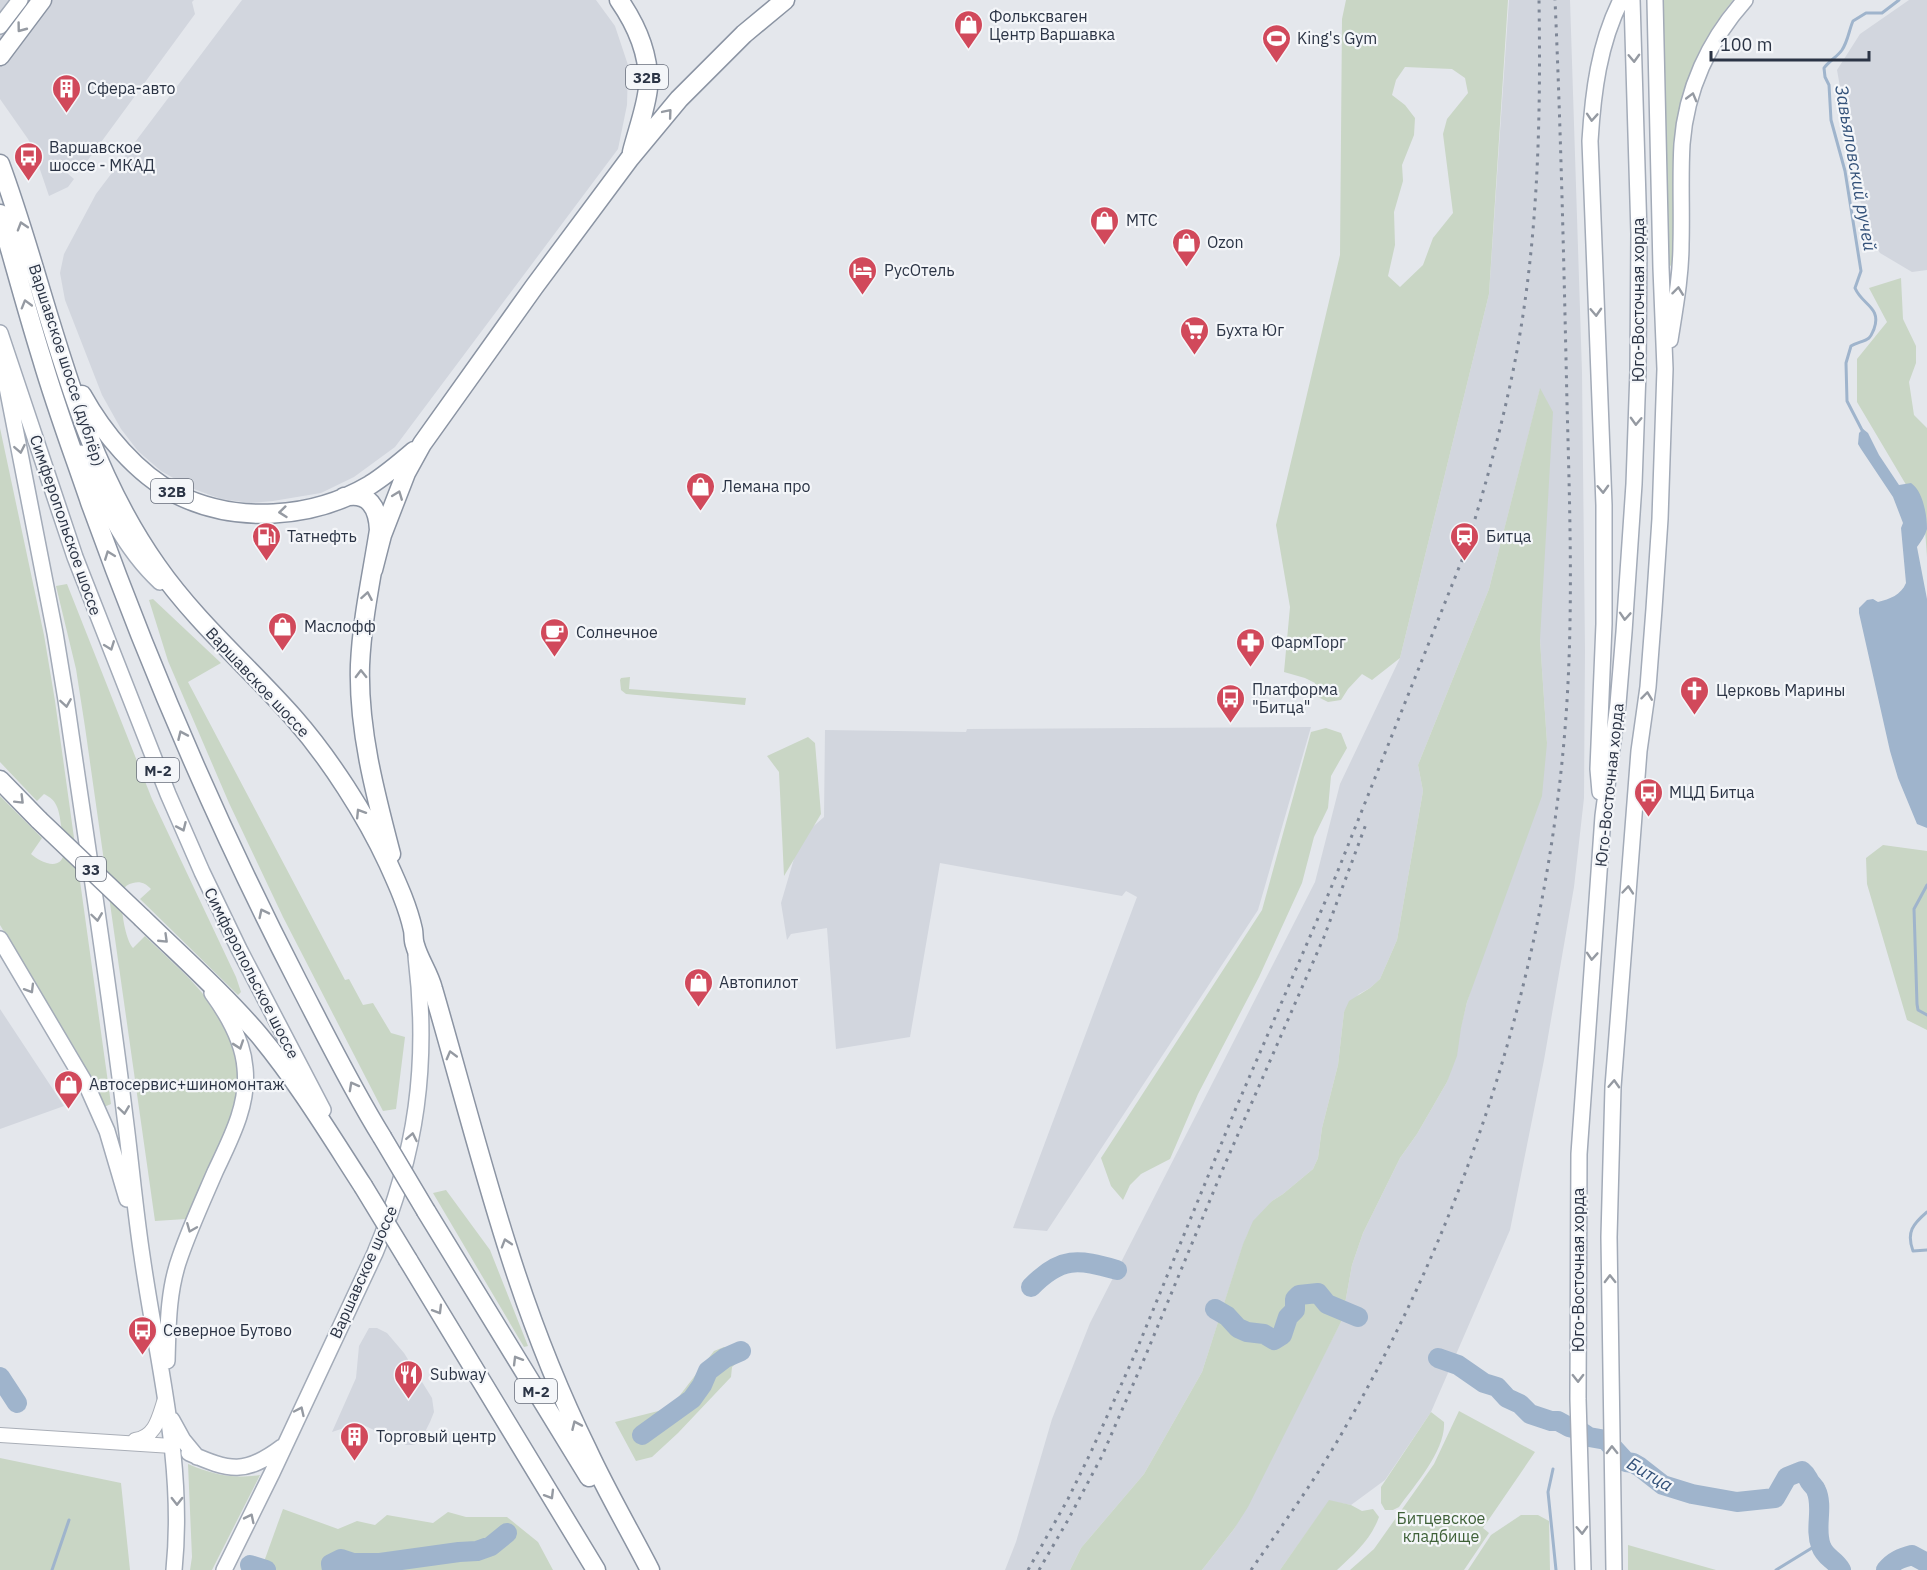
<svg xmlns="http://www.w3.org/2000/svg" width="1927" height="1570" viewBox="0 0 1927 1570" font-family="'IBM Plex Sans',sans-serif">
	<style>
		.built { fill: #d2d6de }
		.green { fill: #c9d6c5; fill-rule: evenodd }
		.water { fill: #9fb4cc }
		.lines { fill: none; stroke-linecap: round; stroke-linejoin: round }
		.stream { stroke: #9fb4cc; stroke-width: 3 }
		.river { stroke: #9fb4cc; stroke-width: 20 }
		.secondary-casing { stroke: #a9aeb7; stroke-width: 16 }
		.primary-casing { stroke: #a3abb8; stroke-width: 18 }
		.highway-casing { stroke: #8b94a3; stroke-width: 21 }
		.secondary { stroke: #fff; stroke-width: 14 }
		.primary { stroke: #fff; stroke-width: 15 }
		.highway { stroke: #fff; stroke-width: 18 }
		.rail { stroke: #7d8696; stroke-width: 3; stroke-dasharray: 3 6; stroke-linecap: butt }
		.highway-bridge-casing { stroke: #8b94a3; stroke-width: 21; stroke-linecap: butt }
		.highway-bridge { stroke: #fff; stroke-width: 18 }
		.oneway { stroke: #959aa2 }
		.labels { text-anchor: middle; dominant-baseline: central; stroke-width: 4.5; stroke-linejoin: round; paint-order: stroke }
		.shield { fill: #f4f6f9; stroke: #676e7b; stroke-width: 1.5 }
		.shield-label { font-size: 15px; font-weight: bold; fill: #2b3445 }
		.poi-label { font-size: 16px; fill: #2b3445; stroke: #f4f6f9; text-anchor: start }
		.street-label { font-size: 16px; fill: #2b3445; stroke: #f4f6f9 }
		.park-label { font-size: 16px; fill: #3f6138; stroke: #f4f6f9 }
		.water-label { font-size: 18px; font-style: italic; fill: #34527a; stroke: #f4f6f9 }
	</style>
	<rect width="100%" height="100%" fill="#e4e7ec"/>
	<!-- built -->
	<path class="built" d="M0 0H194L192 2 195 14 88 160 74 164 67 173 74 179 68 187 49 196 33 149 28 139 0 99Z
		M242 0H596L615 26 628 65 627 105 618 149 395 447 354 477 321 493 273 501 250 503 221 499 191 488 161 471 138 451 121 429 102 395 65 300 60 273 64 254 96 194Z
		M1509 0H1570L1582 372 1585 651 1584 798 1574 887 1544 1060 1510 1230 1431 1412 1385 1480 1351 1505 1329 1501 1280 1570H1202L1234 1529 1342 1320 1352 1265 1363 1233 1400 1158 1417 1134 1447 1082 1467 1002 1547 743 1540 640V389L1489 589 1418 765 1423 791 1397 940 1380 979 1370 988 1359 994 1344 1012 1338 1065 1322 1128 1318 1158 1313 1169 1283 1194 1272 1201 1248 1233 1243 1245 1202 1372 1144 1474 1081 1548 1070 1570H1005L1016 1542 1052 1419 1090 1323 1315 882 1340 784 1400 658 1489 294Z
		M1909 0H1927V270L1912 272 1880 253 1866 233 1837 70 1860 34Z
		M1311 727 1258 910 1047 1231 1013 1228 1137 897 1126 891 1122 896 940 863 910 1037 836 1049 827 928 791 934 787 940 781 903 800 838 824 817 825 730 966 732 967 729Z
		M0 1009 64 1106 0 1129Z
		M369 1328H377L387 1333 404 1353 432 1398 434 1412 430 1422 420 1442 413 1445H406L359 1423 332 1432 356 1378 359 1346Z"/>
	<!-- green -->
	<path class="green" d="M1346 0H1508L1489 294 1400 658 1372 680 1362 674 1348 689 1341 700 1328 702 1316 696 1315 683 1305 678 1284 672 1290 607 1276 525 1340 255 1342 19ZM1405 67 1452 69 1465 78 1468 93 1447 119 1443 134 1453 213 1433 238 1423 265 1400 287 1388 276 1395 245 1394 212 1403 181 1402 165 1414 135 1415 118 1405 105 1392 95 1396 80Z
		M1663 0H1733C1663 86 1675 156 1673 259L1671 266 1668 264Z
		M1901 278 1903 319 1916 346V363L1909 382 1914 415 1927 428V557L1924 515 1857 402V359L1887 322 1869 288Z
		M1540 388 1553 412 1540 640 1547 743 1542 796 1467 1002 1461 1028 1457 1056 1447 1082 1417 1134 1400 1158 1363 1233 1352 1265 1342 1320 1248 1507 1234 1529 1202 1570H1070L1081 1548 1144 1474 1202 1372 1243 1244 1253 1221 1272 1201 1283 1194 1313 1169 1318 1158 1322 1128 1338 1065 1344 1012 1349 1001 1370 988 1380 979 1397 940 1423 791 1418 765 1489 589Z
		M0 428 44 635 55 701 111 1104 104 1107 77 1052 0 925V796L42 838 31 854C40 862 61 872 64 853 66 845 62 834 61 825 60 818 59 809 55 803 53 799 48 796 44 794L37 801 0 762Z
		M67 584 152 799 236 977 241 992 238 995 140 899 151 889C146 884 141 881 133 883 128 884 125 886 123 891 119 902 125 940 133 948L145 936C162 953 181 969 197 987 216 1008 236 1039 238 1068 242 1112 204 1178 186 1219L155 1221 85 727 76 669 56 586Z
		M153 599 221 663 188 682 345 980 349 979 363 1005 373 1003 391 1033 405 1037 396 1109 383 1111 283 917 229 803 168 661 149 600Z
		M630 677 629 689 746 698 745 705 626 694 621 690 620 680 621 678Z
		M1326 728 1341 733 1347 748 1331 776 1328 808 1314 837 1302 883 1259 977 1198 1094 1170 1159 1141 1174 1130 1185 1123 1200 1111 1186 1101 1158 1262 910 1311 732Z
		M808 737 815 743 821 814 784 876 779 772 767 756Z
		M1883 845 1927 851V1030L1907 1020 1867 884 1866 858Z
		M446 1190 490 1250 528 1346 524 1347 433 1193Z
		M724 1347 745 1356 732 1367 731 1377 678 1433 652 1457 636 1461 615 1422 670 1408 714 1351Z
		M1459 1411 1535 1452 1483 1528 1489 1533 1464 1570H1350L1374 1549 1434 1464Z
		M1431 1412 1444 1422C1446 1450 1415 1485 1399 1507L1393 1510H1385L1381 1503V1487Z
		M0 1458 121 1483 130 1570H0Z
		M188 1464C215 1475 231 1479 260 1475L212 1570H190L192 1557Z
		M1329 1500 1351 1505 1362 1511 1373 1509 1379 1517C1370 1541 1355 1553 1337 1570H1280Z
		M283 1509 338 1529 357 1521 375 1525 387 1515 433 1523 448 1512 466 1517H507L538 1542 553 1570H261Z
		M1521 1515H1538L1549 1521 1550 1570H1468L1491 1535Z
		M1628 1545 1716 1570H1628Z"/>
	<!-- water -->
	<path class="water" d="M1863 429 1868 433 1879 455 1899 485 1911 483C1923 491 1927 515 1927 529 1925 536 1921 541 1917 547L1927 599V828L1917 824 1898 778 1890 751 1859 613V608L1867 600 1873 599 1878 602C1890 599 1901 595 1906 583L1901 528 1903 523 1893 497 1861 449 1858 444 1859 433Z"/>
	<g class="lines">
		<!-- stream -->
		<path class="stream" d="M1864 434 1847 401 1846 363 1851 346C1857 342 1864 342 1869 338 1872 335 1872 333 1874 329 1882 307 1862 305 1855 288L1861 271 1845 171 1831 120 1829 85 1825 77 1824 68C1829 61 1837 57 1842 50 1848 41 1849 30 1853 21L1866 13H1882L1899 0
			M1927 885 1914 909 1917 1004 1918 1010 1927 1015
			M1927 1212C1913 1224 1906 1232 1913 1251L1927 1250
			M1553 1469 1548 1492 1556 1570
			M52 1570 69 1520
			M1776 1570 1820 1543"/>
		<!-- river -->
		<path class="river" d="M1031 1287C1061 1256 1078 1259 1117 1270
			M1215 1309 1227 1316 1238 1328 1247 1332 1264 1334 1274 1340 1282 1335 1288 1317 1295 1310V1299L1299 1295 1318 1293 1327 1304 1358 1317
			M1438 1358 1458 1365 1484 1383 1497 1387 1507 1398 1520 1404 1530 1414 1551 1421H1558L1569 1427 1577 1429 1589 1437 1606 1440 1626 1462 1633 1463 1640 1467 1663 1485 1692 1494 1737 1502 1775 1498 1787 1477 1802 1471C1807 1475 1807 1477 1810 1482 1812 1485 1815 1487 1816 1490 1824 1507 1814 1528 1821 1546 1825 1558 1835 1559 1841 1570
			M0 1377 17 1403
			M642 1435 692 1399 702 1385 708 1371 725 1358 741 1351
			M250 1565 266 1570
			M332 1570 331 1564 341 1559 353 1563H380L459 1552 477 1551 491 1546 507 1533
			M1886 1570C1893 1561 1901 1558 1912 1555L1927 1563"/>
		<defs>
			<path id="secondary" d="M0 1435 172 1446
				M135 1440C156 1437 159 1417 165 1399"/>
			<path id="primary" d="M0 26 20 0
				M0 333 75 557 168 794 202 872 239 949 323 1110
				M1670 340C1675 308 1681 276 1681 244 1682 211 1680 177 1682 144 1686 90 1709 40 1745 0
				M0 351 55 633 66 700C86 839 108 978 125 1117 131 1163 135 1210 142 1256 157 1362 185 1462 174 1570
				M81 453C100 498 123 548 160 582
				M1600 792 1598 769 1604 624V505L1590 141C1593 92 1599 44 1621 0
				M0 939 87 1086 107 1131 127 1199
				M167 1361C168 1326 168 1290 180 1257 190 1228 203 1200 215 1172 230 1140 249 1105 245 1068 243 1041 228 1015 212 993
				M172 1420 183 1440 197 1457
				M189 1453C230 1471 245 1475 282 1447
				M224 1570 272 1473 375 1253C417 1153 429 1063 416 956
				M1583 1570 1578 1399 1579 1154 1603 816 1618 704 1624 632 1634 484 1638 371 1639 234 1632 0
				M1614 1570 1609 1237 1613 1087 1639 751 1648 687 1654 609 1660 519 1665 369 1661 268 1655 0"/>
			<path id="highway" d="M619 0C637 26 650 55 648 88 646 108 637 132 632 152
				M0 56 42 0
				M0 164C50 299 72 446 157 566 196 622 249 667 294 718 329 758 366 815 388 863 398 885 408 907 413 930 414 935 413 940 415 945 419 960 429 973 433 989 458 1075 480 1161 507 1246 529 1316 556 1386 588 1451 607 1492 630 1531 650 1570
				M0 214C14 262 27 311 42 359 56 407 74 455 90 502 149 666 218 827 298 982 325 1034 351 1087 382 1137
				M82 395C103 433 137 474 176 494 236 524 312 519 370 485 386 475 400 463 414 451
				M344 497C369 491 378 508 379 530 372 575 362 619 360 665 358 729 375 793 391 854
				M373 570 382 535 406 473 422 444 534 287 630 158 679 99 744 34 785 0
				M0 780 39 820
				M142 918C181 956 223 993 259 1035 298 1082 330 1135 363 1186
				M426 1211 589 1477
				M408 1260 596 1570"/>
		</defs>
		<!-- secondary casing -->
		<use href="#secondary" class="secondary-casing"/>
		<!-- primary casing -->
		<use href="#primary" class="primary-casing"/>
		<!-- highway casing -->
		<use href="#highway" class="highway-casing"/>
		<!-- secondary -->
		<use href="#secondary" class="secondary"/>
		<!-- primary -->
		<use href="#primary" class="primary"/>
		<!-- highway -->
		<use href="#highway" class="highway"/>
		<!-- rail -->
		<path class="rail" d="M1028 1570 1068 1499 1091 1452 1135 1354 1236 1108 1331 888 1462 560C1482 499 1499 438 1512 376 1538 252 1541 125 1539 0
			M1039 1570 1068 1520 1102 1456 1145 1357 1222 1171 1324 937 1366 824
			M1251 1570C1284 1523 1318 1476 1346 1426 1466 1218 1543 980 1564 741 1574 629 1570 515 1567 403 1564 269 1561 134 1555 0"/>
		<defs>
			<path id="highway-bridge" d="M39 820 142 918
				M382 1137 426 1211
				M363 1186 408 1260"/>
		</defs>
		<!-- highway-bridge casing -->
		<use href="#highway-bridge" class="highway-bridge-casing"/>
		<!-- highway-bridge -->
		<use href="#highway-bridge" class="highway-bridge"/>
	</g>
	<!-- one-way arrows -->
	<defs><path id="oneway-chevron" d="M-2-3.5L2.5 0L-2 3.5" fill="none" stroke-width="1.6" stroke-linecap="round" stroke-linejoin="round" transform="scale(1.5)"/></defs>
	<g class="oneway">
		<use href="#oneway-chevron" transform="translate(21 28) rotate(127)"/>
		<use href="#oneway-chevron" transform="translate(1634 58) rotate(88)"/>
		<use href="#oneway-chevron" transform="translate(1692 97) rotate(-75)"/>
		<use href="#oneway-chevron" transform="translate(668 113) rotate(-50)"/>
		<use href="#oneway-chevron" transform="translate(1592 117) rotate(94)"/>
		<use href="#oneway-chevron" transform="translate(22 226) rotate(-107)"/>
		<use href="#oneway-chevron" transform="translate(1678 291) rotate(-83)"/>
		<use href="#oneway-chevron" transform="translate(26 304) rotate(-106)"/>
		<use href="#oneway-chevron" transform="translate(1596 312) rotate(87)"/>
		<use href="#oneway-chevron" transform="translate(1636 421) rotate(92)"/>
		<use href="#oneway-chevron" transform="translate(20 449) rotate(79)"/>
		<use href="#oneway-chevron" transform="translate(1603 489) rotate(88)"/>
		<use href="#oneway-chevron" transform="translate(398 495) rotate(-69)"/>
		<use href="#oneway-chevron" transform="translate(283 512) rotate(174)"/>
		<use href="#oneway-chevron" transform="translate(109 555) rotate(-111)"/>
		<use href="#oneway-chevron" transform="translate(367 596) rotate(-80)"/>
		<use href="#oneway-chevron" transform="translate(1625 616) rotate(94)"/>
		<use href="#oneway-chevron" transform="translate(110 646) rotate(69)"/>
		<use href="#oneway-chevron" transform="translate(361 674) rotate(-91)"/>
		<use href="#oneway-chevron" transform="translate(1647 696) rotate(-83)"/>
		<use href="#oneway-chevron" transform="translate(66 703) rotate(81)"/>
		<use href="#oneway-chevron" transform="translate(182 735) rotate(-114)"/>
		<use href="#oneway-chevron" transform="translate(20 800) rotate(45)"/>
		<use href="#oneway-chevron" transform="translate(360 813) rotate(-122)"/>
		<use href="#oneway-chevron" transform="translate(182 827) rotate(66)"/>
		<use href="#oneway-chevron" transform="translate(1628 890) rotate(-85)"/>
		<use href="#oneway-chevron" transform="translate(263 913) rotate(-116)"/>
		<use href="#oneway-chevron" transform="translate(97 917) rotate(82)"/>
		<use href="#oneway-chevron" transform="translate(164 939) rotate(44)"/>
		<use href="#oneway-chevron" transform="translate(1592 956) rotate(94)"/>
		<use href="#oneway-chevron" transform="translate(30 989) rotate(59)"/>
		<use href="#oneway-chevron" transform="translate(239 1045) rotate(71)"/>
		<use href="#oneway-chevron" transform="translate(451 1055) rotate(-105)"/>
		<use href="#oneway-chevron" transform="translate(1614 1084) rotate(-87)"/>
		<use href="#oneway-chevron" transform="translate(353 1086) rotate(-119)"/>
		<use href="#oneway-chevron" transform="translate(124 1110) rotate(82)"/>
		<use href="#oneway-chevron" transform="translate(412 1137) rotate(-79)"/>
		<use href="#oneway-chevron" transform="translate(191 1228) rotate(112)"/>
		<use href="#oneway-chevron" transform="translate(506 1243) rotate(-107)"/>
		<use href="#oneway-chevron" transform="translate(1610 1279) rotate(-91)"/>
		<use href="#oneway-chevron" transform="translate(438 1310) rotate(59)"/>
		<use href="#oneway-chevron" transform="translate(517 1360) rotate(-121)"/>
		<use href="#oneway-chevron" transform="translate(1578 1378) rotate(89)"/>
		<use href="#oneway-chevron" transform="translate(300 1411) rotate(-65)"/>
		<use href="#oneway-chevron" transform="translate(576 1425) rotate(-114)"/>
		<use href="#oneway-chevron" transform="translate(1612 1450) rotate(-91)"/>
		<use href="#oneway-chevron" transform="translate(550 1495) rotate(59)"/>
		<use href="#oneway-chevron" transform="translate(177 1501) rotate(90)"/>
		<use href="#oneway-chevron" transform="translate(250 1518) rotate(-64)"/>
		<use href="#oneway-chevron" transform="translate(1582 1530) rotate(88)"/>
	</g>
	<!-- icons -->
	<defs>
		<symbol id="shop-pin" viewBox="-11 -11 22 30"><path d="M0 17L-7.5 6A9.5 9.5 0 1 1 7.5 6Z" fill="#d1495b" stroke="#f4f6f9"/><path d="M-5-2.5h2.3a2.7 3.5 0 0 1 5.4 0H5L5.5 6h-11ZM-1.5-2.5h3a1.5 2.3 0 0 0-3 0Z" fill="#fff"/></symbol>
		<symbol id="stadium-pin" viewBox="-11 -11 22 30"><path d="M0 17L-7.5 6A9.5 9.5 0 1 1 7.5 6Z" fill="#d1495b" stroke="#f4f6f9"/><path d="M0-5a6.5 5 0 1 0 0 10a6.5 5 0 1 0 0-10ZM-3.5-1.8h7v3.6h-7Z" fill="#fff"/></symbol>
		<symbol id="building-pin" viewBox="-11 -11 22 30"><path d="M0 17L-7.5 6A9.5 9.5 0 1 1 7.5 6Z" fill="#d1495b" stroke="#f4f6f9"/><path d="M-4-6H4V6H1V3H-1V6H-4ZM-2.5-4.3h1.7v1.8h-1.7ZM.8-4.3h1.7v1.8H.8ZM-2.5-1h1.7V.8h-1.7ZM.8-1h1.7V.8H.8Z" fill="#fff"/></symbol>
		<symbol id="bus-pin" viewBox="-11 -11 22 30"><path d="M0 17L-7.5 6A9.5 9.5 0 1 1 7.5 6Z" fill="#d1495b" stroke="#f4f6f9"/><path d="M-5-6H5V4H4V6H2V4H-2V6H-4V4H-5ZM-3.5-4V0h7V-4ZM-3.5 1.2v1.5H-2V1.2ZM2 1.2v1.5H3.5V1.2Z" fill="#fff"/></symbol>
		<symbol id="hotel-pin" viewBox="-11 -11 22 30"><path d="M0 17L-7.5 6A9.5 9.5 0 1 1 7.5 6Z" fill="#d1495b" stroke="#f4f6f9"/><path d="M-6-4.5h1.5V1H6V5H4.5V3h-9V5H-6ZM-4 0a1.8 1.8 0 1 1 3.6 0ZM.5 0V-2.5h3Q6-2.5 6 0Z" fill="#fff"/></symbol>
		<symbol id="supermarket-pin" viewBox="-11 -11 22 30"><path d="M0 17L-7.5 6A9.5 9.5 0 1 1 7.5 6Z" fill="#d1495b" stroke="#f4f6f9"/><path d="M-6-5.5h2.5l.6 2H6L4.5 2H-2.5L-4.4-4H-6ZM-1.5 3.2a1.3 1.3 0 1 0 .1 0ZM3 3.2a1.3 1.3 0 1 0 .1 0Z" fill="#fff"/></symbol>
		<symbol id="fuel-pin" viewBox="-11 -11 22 30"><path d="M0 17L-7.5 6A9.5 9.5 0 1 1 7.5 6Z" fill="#d1495b" stroke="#f4f6f9"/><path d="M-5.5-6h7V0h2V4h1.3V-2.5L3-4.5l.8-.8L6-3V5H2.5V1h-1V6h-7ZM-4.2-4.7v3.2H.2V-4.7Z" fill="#fff"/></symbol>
		<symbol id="station-pin" viewBox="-11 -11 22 30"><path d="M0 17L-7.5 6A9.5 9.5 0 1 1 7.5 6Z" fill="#d1495b" stroke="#f4f6f9"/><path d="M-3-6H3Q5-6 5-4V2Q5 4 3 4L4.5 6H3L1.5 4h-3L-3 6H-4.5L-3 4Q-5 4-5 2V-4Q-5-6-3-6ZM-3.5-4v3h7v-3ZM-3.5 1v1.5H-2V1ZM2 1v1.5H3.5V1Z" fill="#fff"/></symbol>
		<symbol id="cafe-pin" viewBox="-11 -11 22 30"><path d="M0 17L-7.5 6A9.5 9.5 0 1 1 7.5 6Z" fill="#d1495b" stroke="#f4f6f9"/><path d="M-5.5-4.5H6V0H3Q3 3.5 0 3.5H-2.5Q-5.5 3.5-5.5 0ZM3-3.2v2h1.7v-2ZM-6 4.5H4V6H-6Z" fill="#fff"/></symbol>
		<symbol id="pharmacy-pin" viewBox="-11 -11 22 30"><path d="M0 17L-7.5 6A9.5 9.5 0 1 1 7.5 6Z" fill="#d1495b" stroke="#f4f6f9"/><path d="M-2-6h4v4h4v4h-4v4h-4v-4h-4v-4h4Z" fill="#fff"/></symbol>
		<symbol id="church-pin" viewBox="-11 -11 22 30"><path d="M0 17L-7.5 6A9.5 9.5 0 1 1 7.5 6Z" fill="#d1495b" stroke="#f4f6f9"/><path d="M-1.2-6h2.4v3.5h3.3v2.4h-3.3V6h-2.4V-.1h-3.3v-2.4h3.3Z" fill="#fff"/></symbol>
		<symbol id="restaurant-pin" viewBox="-11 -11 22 30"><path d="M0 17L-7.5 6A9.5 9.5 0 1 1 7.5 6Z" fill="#d1495b" stroke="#f4f6f9"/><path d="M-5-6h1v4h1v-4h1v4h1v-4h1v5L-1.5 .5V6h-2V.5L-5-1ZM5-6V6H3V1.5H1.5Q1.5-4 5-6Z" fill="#fff"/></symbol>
	</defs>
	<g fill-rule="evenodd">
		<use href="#shop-pin" x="952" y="8" width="33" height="45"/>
		<use href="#stadium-pin" x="1260" y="22" width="33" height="45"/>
		<use href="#building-pin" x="50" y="72" width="33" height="45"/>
		<use href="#bus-pin" x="12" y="140" width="33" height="45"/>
		<use href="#shop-pin" x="1088" y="204" width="33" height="45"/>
		<use href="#shop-pin" x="1170" y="226" width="33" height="45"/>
		<use href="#hotel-pin" x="846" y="254" width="33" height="45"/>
		<use href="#supermarket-pin" x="1178" y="314" width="33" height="45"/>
		<use href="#shop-pin" x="684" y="470" width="33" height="45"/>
		<use href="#fuel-pin" x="250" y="520" width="33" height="45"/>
		<use href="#station-pin" x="1448" y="520" width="33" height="45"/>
		<use href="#shop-pin" x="266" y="610" width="33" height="45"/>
		<use href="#cafe-pin" x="538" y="616" width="33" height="45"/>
		<use href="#pharmacy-pin" x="1234" y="626" width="33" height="45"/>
		<use href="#church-pin" x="1678" y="674" width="33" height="45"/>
		<use href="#bus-pin" x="1214" y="682" width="33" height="45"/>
		<use href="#bus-pin" x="1632" y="776" width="33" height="45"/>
		<use href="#shop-pin" x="682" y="966" width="33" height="45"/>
		<use href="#shop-pin" x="52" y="1068" width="33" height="45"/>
		<use href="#bus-pin" x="126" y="1314" width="33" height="45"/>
		<use href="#restaurant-pin" x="392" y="1358" width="33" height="45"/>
		<use href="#building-pin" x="338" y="1420" width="33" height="45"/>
	</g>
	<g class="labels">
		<!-- shield labels -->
		<g class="shield">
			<rect x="626" y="65" width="42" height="24" rx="4.5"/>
			<rect x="151" y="479" width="42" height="24" rx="4.5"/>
			<rect x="137" y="758" width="42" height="24" rx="4.5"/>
			<rect x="76" y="857" width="30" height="24" rx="4.5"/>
			<rect x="515" y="1379" width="42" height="24" rx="4.5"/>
		</g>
		<g class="shield-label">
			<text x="647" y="77">32B</text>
			<text x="172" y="491">32B</text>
			<text x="158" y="770">М-2</text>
			<text x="91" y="869">33</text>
			<text x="536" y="1391">М-2</text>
		</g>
		<!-- poi labels -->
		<g class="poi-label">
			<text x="989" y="16">Фольксваген<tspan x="989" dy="18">Центр Варшавка</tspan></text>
			<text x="1297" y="38">King's Gym</text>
			<text x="87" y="88">Сфера-авто</text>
			<text x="49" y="147">Варшавское<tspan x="49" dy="18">шоссе - МКАД</tspan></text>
			<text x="1126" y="220">МТС</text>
			<text x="1207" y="242">Ozon</text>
			<text x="884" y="270">РусОтель</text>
			<text x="1216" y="330">Бухта Юг</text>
			<text x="722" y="486">Лемана про</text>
			<text x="287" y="536">Татнефть</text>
			<text x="1486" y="536">Битца</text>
			<text x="304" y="626">Маслофф</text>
			<text x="576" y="632">Солнечное</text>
			<text x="1271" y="642">ФармТорг</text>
			<text x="1252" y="689">Платформа<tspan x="1252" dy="18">"Битца"</tspan></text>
			<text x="1716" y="690">Церковь Марины</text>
			<text x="1669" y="792">МЦД Битца</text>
			<text x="719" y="982">Автопилот</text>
			<text x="89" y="1084">Автосервис+шиномонтаж</text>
			<text x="163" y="1330">Северное Бутово</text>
			<text x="430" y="1374">Subway</text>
			<text x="376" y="1436">Торговый центр</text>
		</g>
		<!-- street labels -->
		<g class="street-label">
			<text transform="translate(1638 300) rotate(-90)">Юго-Восточная хорда</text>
			<text transform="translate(67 365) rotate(72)">Варшавское шоссе (дублёр)</text>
			<text transform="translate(66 525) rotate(71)">Симферопольское шоссе</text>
			<text transform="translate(258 682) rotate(47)">Варшавское шоссе</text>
			<text transform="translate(1609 785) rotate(-84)">Юго-Восточная хорда</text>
			<text transform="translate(252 973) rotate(63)">Симферопольское шоссе</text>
			<text transform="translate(1578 1270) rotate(-90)">Юго-Восточная хорда</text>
			<text transform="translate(363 1272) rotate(-66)">Варшавское шоссе</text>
		</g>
		<!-- park labels -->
		<g class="park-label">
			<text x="1441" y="1518">Битцевское<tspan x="1441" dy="18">кладбище</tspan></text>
		</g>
		<!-- water labels -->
		<g class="water-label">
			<text transform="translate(1856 168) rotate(80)">Завьяловский ручей</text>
			<text transform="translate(1650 1474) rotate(30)">Битца</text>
		</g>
	</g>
	<!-- scale -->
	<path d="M1711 51v9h158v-9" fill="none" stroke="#2b3445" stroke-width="3"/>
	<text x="1720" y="51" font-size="18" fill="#2b3445" stroke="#f4f6f9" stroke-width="4.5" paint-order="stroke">100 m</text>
</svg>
